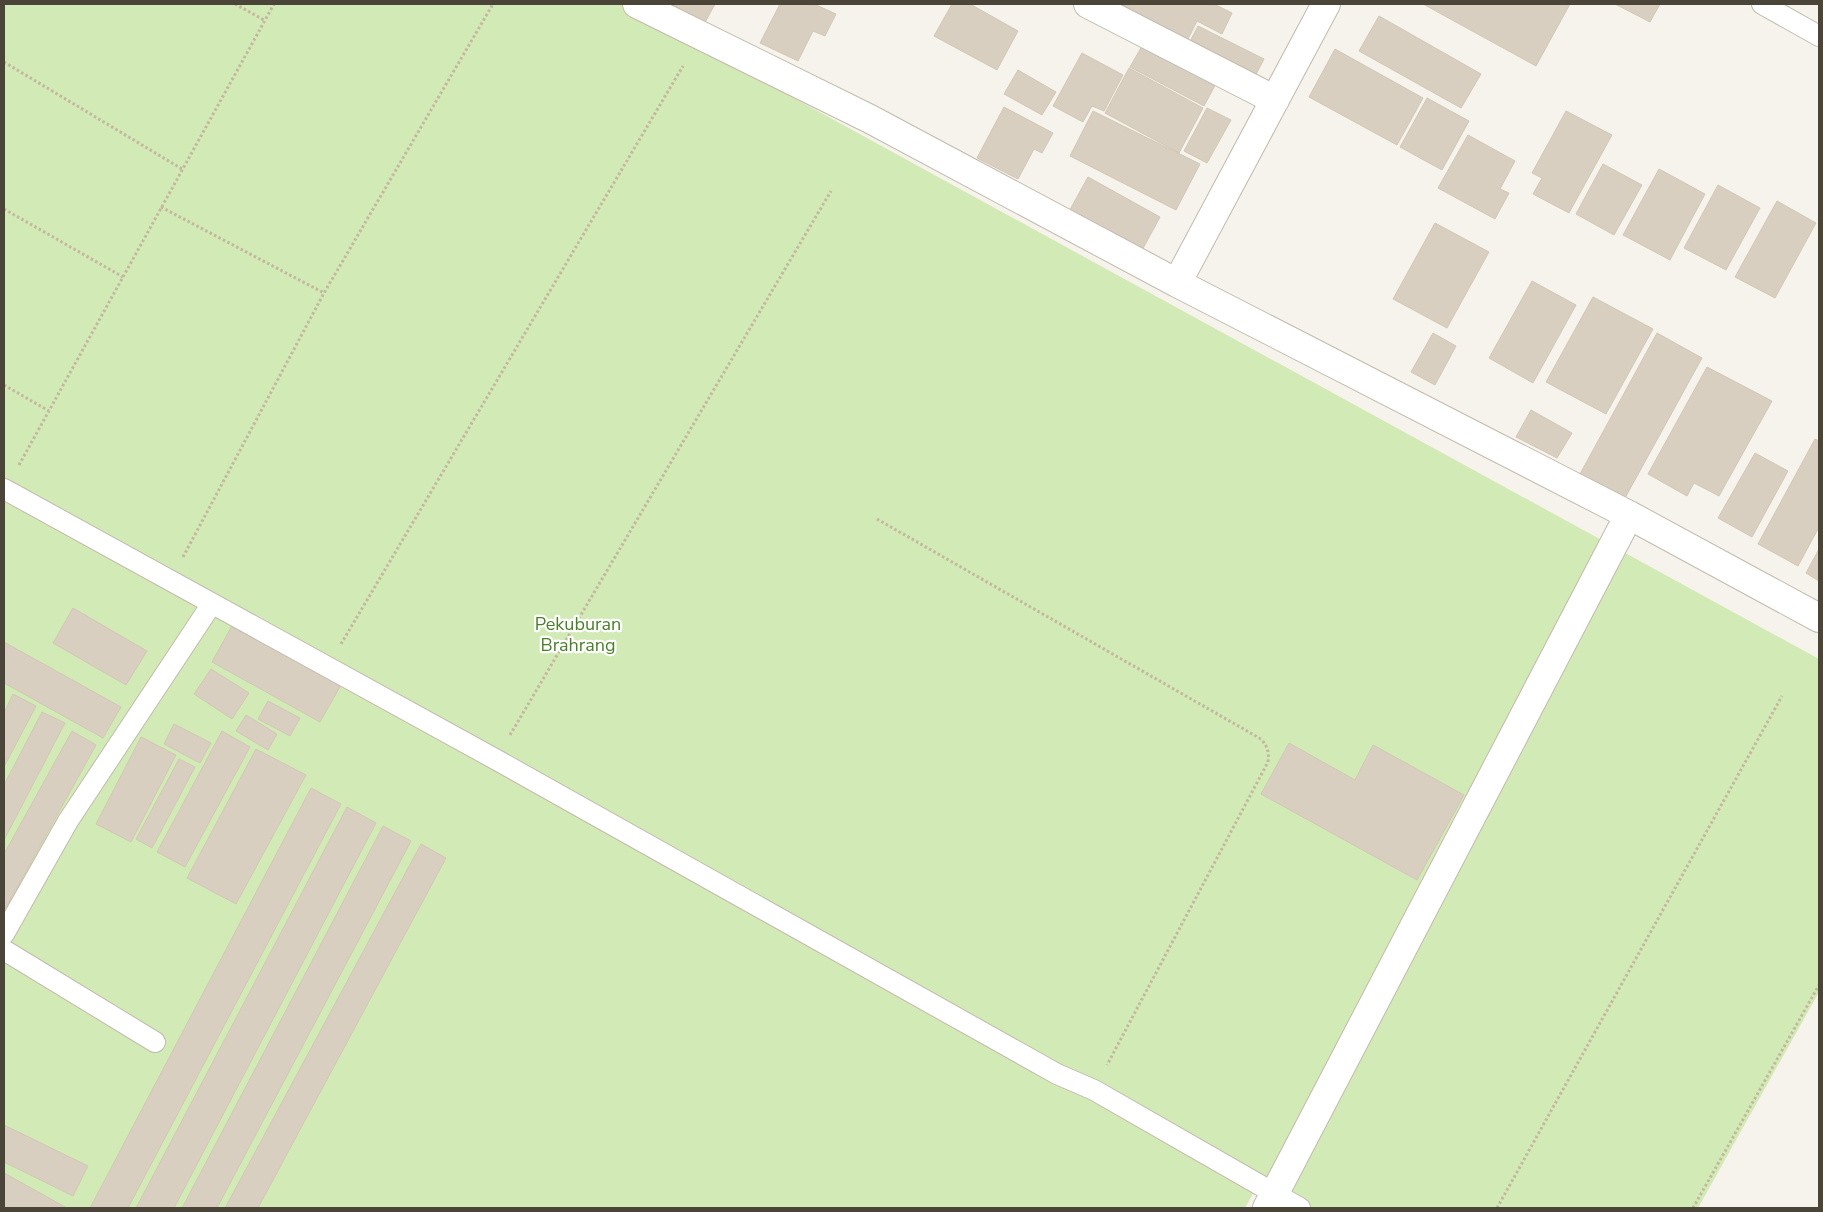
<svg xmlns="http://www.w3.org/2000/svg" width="1823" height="1212" viewBox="0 0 1823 1212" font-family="'Nunito Sans',sans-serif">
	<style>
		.green { fill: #d2eab5 }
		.building { fill: #d8cfc1; stroke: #d3c7b4 }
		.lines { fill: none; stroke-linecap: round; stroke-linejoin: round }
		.lane-casing { stroke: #c2bbae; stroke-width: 22 }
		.street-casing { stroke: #c2bbae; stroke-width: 30 }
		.path { stroke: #c4b79f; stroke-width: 3; stroke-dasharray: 2.5 2.5; stroke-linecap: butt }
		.lane { stroke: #fff; stroke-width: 20 }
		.street { stroke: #fff; stroke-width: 28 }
		.labels { text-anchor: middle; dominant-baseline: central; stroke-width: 4.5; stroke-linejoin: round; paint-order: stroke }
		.park-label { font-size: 18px; fill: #4a7f2a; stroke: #fff }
	</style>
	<rect width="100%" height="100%" fill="#f6f3ec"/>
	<!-- green -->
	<path class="green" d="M4 4H622L1819 659V992L1698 1208H1288L1254 1192 1245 1208H4Z"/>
	<!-- building -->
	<path class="building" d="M657 4H715L702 28Z
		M780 4H814L836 14 825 36 813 31 798 61 760 43Z
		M952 4H970L1018 31 997 70 934 36Z
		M1120 4H1214L1232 13 1222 34 1197 21 1184 47 1115 13Z
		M1423 4H1570L1536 66Z
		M1615 4H1660L1650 22Z
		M1379 16 1481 74 1461 108 1359 51Z
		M1198 26 1264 59 1252 82 1186 49Z
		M1146 39 1219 78 1204 106 1130 67Z
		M1335 49 1423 98 1397 145 1309 97Z
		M1082 53 1123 75 1104 111 1092 106 1083 122 1053 106Z
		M1129 68 1203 108 1179 153 1105 113Z
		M1018 70 1056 92 1042 115 1004 94Z
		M1427 98 1469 121 1442 170 1400 147Z
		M1004 107 1053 133 1042 153 1034 149 1018 179 977 158Z
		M1207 108 1231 120 1207 163 1184 151Z
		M1093 111 1200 164 1176 210 1070 156Z
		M1566 111 1612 135 1569 213 1533 194 1542 178 1532 173Z
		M1468 135 1515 161 1500 189 1509 193 1495 219 1438 188Z
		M1603 164 1642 185 1614 235 1576 214Z
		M1659 169 1705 194 1670 260 1623 235Z
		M1088 177 1160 217 1140 254 1067 215Z
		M1718 185 1760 208 1726 270 1684 248Z
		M1777 201 1816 223 1775 298 1735 277Z
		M1435 223 1489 252 1447 328 1393 299Z
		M1532 281 1576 305 1533 383 1489 358Z
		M1593 297 1653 329 1606 414 1546 382Z
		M1433 333 1456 346 1435 385 1411 372Z
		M1657 333 1702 358 1625 498 1580 474Z
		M1707 367 1772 401 1719 496 1694 483 1687 496 1648 474Z
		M1531 410 1572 433 1557 458 1516 437Z
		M1815 439 1819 441V527L1798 566 1758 544Z
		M1755 453 1788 471 1752 537 1718 518Z
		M1819 549V581L1806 573Z
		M73 608 147 651 126 685 53 643Z
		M233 624 341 685 320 722 212 662Z
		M4 642 121 707 103 738 4 683Z
		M211 669 249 693 232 719 194 694Z
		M13 694 36 706 4 767V713Z
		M268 701 300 718 290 736 258 719Z
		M42 712 65 723 4 840V785Z
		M246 715 277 734 268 750 236 731Z
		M174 724 211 743 200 763 164 744Z
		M72 731 96 745 4 911V854Z
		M222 731 250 747 185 867 157 852Z
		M141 737 176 755 131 842 96 824Z
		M1289 743 1355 780 1373 745 1464 795 1417 880 1261 794Z
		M256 749 306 775 236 904 187 878Z
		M179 759 195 767 152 848 136 839Z
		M311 788 341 804 128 1208H90Z
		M347 807 376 823 174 1208H136Z
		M383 826 411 841 217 1208H182Z
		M421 844 446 858 258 1208H225Z
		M4 1125 88 1166 73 1196 4 1162Z
		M4 1173 67 1208H4Z"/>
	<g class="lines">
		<defs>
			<path id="lane" d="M1762 4 1819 36
				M4 489 495 759 1057 1074 1094 1090 1300 1208
				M4 934 68 821 211 605
				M4 950 155 1042"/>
			<path id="street" d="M637 4 870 119 1177 283
				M1088 4 1275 100
				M1326 4 1177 283 1629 515 1819 618
				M1267 1208 1629 515"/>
		</defs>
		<!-- lane casing -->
		<use href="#lane" class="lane-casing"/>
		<!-- street casing -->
		<use href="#street" class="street-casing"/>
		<!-- path -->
		<path class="path" d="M235 4 264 20
			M4 62 182 169
			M161 207 324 293
			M4 209 123 277
			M4 385 49 411
			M19 465 274 4
			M877 519 1261 739C1268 747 1269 752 1268 762L1107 1065
			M183 557 324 293 493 4
			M341 644 683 66
			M510 735 831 191
			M1497 1208 1782 696
			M1693 1208 1819 985"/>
		<!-- lane -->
		<use href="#lane" class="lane"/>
		<!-- street -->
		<use href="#street" class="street"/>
	</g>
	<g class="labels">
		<!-- park labels -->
		<g class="park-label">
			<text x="578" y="624">Pekuburan<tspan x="578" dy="21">Brahrang</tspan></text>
		</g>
	</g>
	<!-- border -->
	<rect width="1823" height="1212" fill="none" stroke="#4b4439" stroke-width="10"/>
</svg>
